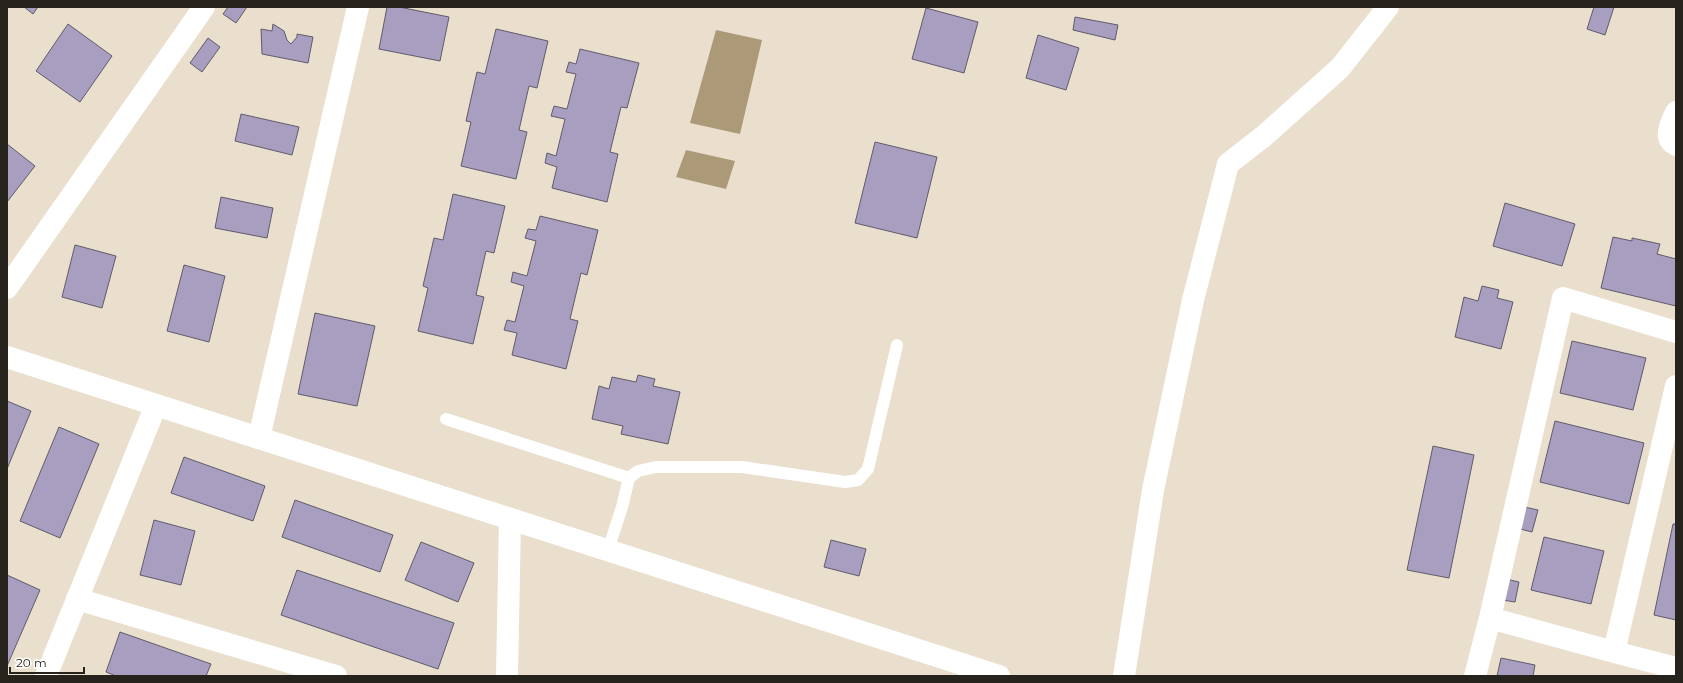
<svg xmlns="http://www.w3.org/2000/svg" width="1683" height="683" viewBox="0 0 1683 683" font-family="Montserrat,sans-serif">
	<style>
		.water { fill: #ab9978 }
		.building { fill: #a89ec0; stroke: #5f5b6b }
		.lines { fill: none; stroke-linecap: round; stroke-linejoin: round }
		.service { stroke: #fff; stroke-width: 12 }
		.minor { stroke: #fff; stroke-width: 22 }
		.tertiary { stroke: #fff; stroke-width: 22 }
	</style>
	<rect width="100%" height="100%" fill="#e9dfcc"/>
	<!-- water -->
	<path class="water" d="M716 30 762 40 740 134 690 123Z
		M686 150 735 161 726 189 676 177Z"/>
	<!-- building -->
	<path class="building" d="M24 7H38L33 14Z
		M228 7H247L236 23 223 14Z
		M387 7H399L449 17 440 61 379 49Z
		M1594 7H1614L1605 35 1587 29Z
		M926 8 978 22 964 73 912 59Z
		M1075 17 1118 25 1115 40 1073 30Z
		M68 24 112 56 80 102 36 71Z
		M273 24 284 31 287 40 291 44 297 37V34L313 37 308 63 262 54 261 29 272 31Z
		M496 29 548 41 537 88 529 86 519 130 527 132 516 179 461 166 471 122 466 121 477 72 485 74Z
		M1038 35 1079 48 1066 90 1026 78Z
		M208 38 220 47 202 72 190 63Z
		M580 49 639 63 627 108 621 107 610 152 618 154 607 202 552 188 557 167 545 163 547 153 556 156 565 119 551 116 554 106 567 109 576 74 566 72 569 62 576 64Z
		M241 114 299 127 292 155 235 141Z
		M875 142 937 157 917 238 855 223Z
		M7 144 35 166 7 202Z
		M453 194 505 206 494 253 486 251 476 295 484 297 473 344 418 331 428 288 423 286 434 238 443 240Z
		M221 197 273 208 267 238 215 228Z
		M1505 203 1575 224 1562 266 1493 246Z
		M540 216 598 230 587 275 581 273 570 319 578 321 566 369 512 355 517 333 504 330 507 320 515 322 524 286 511 282 513 272 527 276 536 241 525 238 528 229 536 230Z
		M1613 237 1632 241V238L1660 244 1657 254 1676 259V306L1601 288Z
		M75 245 116 256 102 308 62 297Z
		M184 265 225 276 209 342 167 331Z
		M1482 286 1499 290 1497 298 1513 302 1501 349 1455 337 1464 297 1478 301Z
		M315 313 375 326 357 406 298 394Z
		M1572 341 1646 358 1633 410 1560 393Z
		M638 375 655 379 653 386 680 392 668 444 621 434 623 426 592 419 599 386 609 389 612 377 636 382Z
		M7 401 31 411 7 469Z
		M1555 421 1644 443 1629 504 1540 482Z
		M59 427 99 444 60 538 20 521Z
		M1433 446 1474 455 1449 578 1407 570Z
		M184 457 265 486 253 521 171 493Z
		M295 500 393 535 380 572 282 537Z
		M1520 506 1538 510 1532 532 1516 528Z
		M154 520 195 531 181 585 140 575Z
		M1673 524H1676V620L1654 615Z
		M1544 537 1604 551 1591 604 1531 590Z
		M831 540 866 549 859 576 824 567Z
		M421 542 474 563 458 602 405 580Z
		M297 570 454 623 438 669 281 615Z
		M7 575 40 590 7 666Z
		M1506 579 1519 582 1515 602 1502 600Z
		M120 632 211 664 206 676H116L106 672Z
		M1501 658 1535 665 1533 676H1497Z"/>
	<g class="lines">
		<!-- service -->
		<path class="service" d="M446 419 629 478
			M608 550 622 507 629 478 638 471 656 467H742L845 482 858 480 868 469 897 345"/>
		<!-- minor -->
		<path class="minor" d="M1676 112C1672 122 1662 138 1676 145
			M7 288 204 7
			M259 438 358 7
			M77 599 336 676
			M1490 618 1614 652 1676 668
			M1614 652 1676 386
			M46 676 156 405
			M507 676 510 519
			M1124 676 1153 490 1193 300 1228 164 1264 136 1340 68 1388 7
			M1475 676 1490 618 1563 298 1676 332"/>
		<!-- tertiary -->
		<path class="tertiary" d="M7 357 999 676"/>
	</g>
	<!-- border -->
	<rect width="1683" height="683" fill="none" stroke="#26231c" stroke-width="16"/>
	<!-- scale -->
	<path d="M10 667v6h74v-6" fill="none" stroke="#26231c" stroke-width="2"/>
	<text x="16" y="667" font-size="12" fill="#26231c" stroke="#ffffff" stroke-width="3" paint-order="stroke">20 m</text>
</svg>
